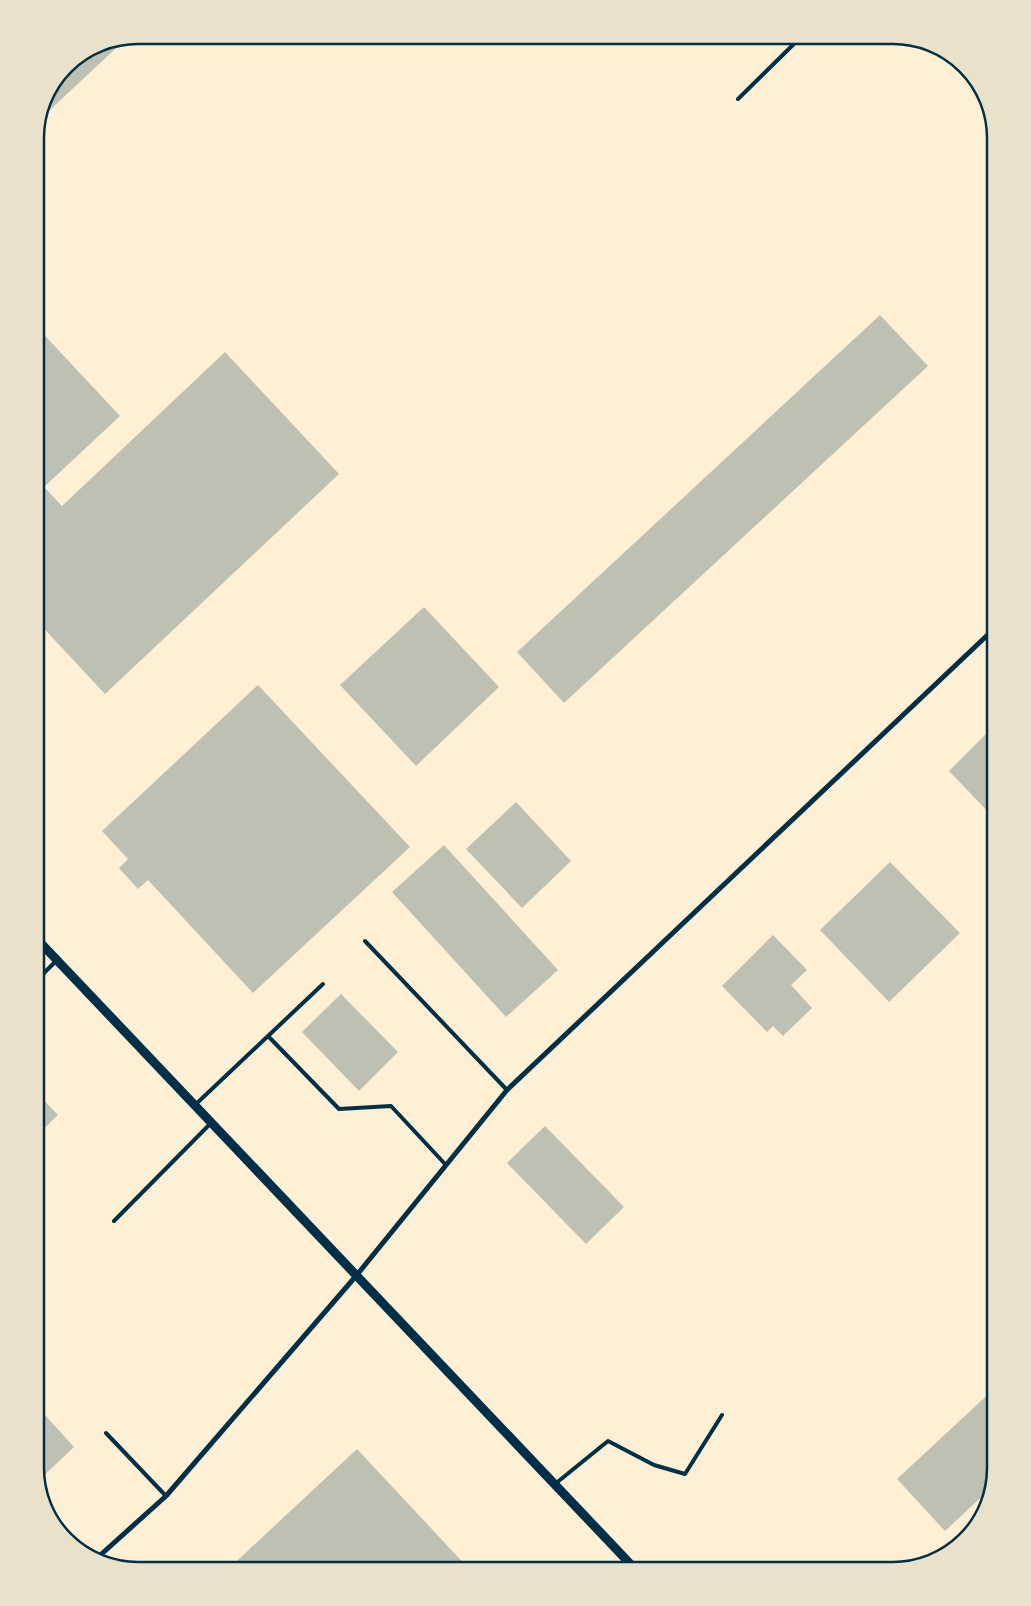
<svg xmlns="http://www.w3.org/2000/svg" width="1031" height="1606" viewBox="0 0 1031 1606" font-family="Poppins,sans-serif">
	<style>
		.building { fill: #bec0b2 }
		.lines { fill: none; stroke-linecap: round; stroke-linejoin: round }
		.service { stroke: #003049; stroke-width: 4 }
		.minor { stroke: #003049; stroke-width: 5 }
		.tertiary { stroke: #003049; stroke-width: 9 }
		.rim { fill: none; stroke: #003049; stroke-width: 2.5 }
	</style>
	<rect width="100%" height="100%" fill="#fdf0d5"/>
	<!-- building -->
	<path class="building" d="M128 37 37 122 43 98 65 65 99 43Z
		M880 315 928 366 564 703 517 652Z
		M35 325 120 416 44 487 62 506 225 352 339 474 105 694 35 619Z
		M424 607 499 687 416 766 340 685Z
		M258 685 410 847 253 993 148 880 138 889 119 868 128 859 102 831Z
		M996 724V820L949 771Z
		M516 802 571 861 522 908 466 849Z
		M444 845 558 970 506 1017 392 892Z
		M890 862 960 933 889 1002 820 930Z
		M773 935 807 970 791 985 812 1008 783 1036 773 1026 767 1032 722 986Z
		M341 994 398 1052 359 1091 302 1032Z
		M35 1091 58 1115 35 1137Z
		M545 1126 624 1207 586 1244 507 1163Z
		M996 1387V1468L990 1489 945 1531 897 1479Z
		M35 1404 74 1447 38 1481 35 1468Z
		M357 1449 471 1571H226Z"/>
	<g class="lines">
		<!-- service -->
		<path class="service" d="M738 99 803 35
			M365 941 507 1090
			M35 982 57 960
			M323 984 268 1036 339 1109 391 1106 445 1164
			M195 1105 268 1036
			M114 1221 211 1123
			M106 1433 166 1496
			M555 1484 608 1441 654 1465 685 1474 722 1415"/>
		<!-- minor -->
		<path class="minor" d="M96 1559 166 1496 356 1276 507 1090 996 627"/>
		<!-- tertiary -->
		<path class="tertiary" d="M35 937 637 1571"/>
	</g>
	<!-- crop -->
	<path d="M0 0H1031V1606H0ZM138 44H893A94 94 0 0 1 987 138V1468A94 94 0 0 1 893 1562H138A94 94 0 0 1 44 1468V138A94 94 0 0 1 138 44Z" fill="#e9e1ca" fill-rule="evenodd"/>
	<path class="rim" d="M138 44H893A94 94 0 0 1 987 138V1468A94 94 0 0 1 893 1562H138A94 94 0 0 1 44 1468V138A94 94 0 0 1 138 44Z"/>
</svg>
